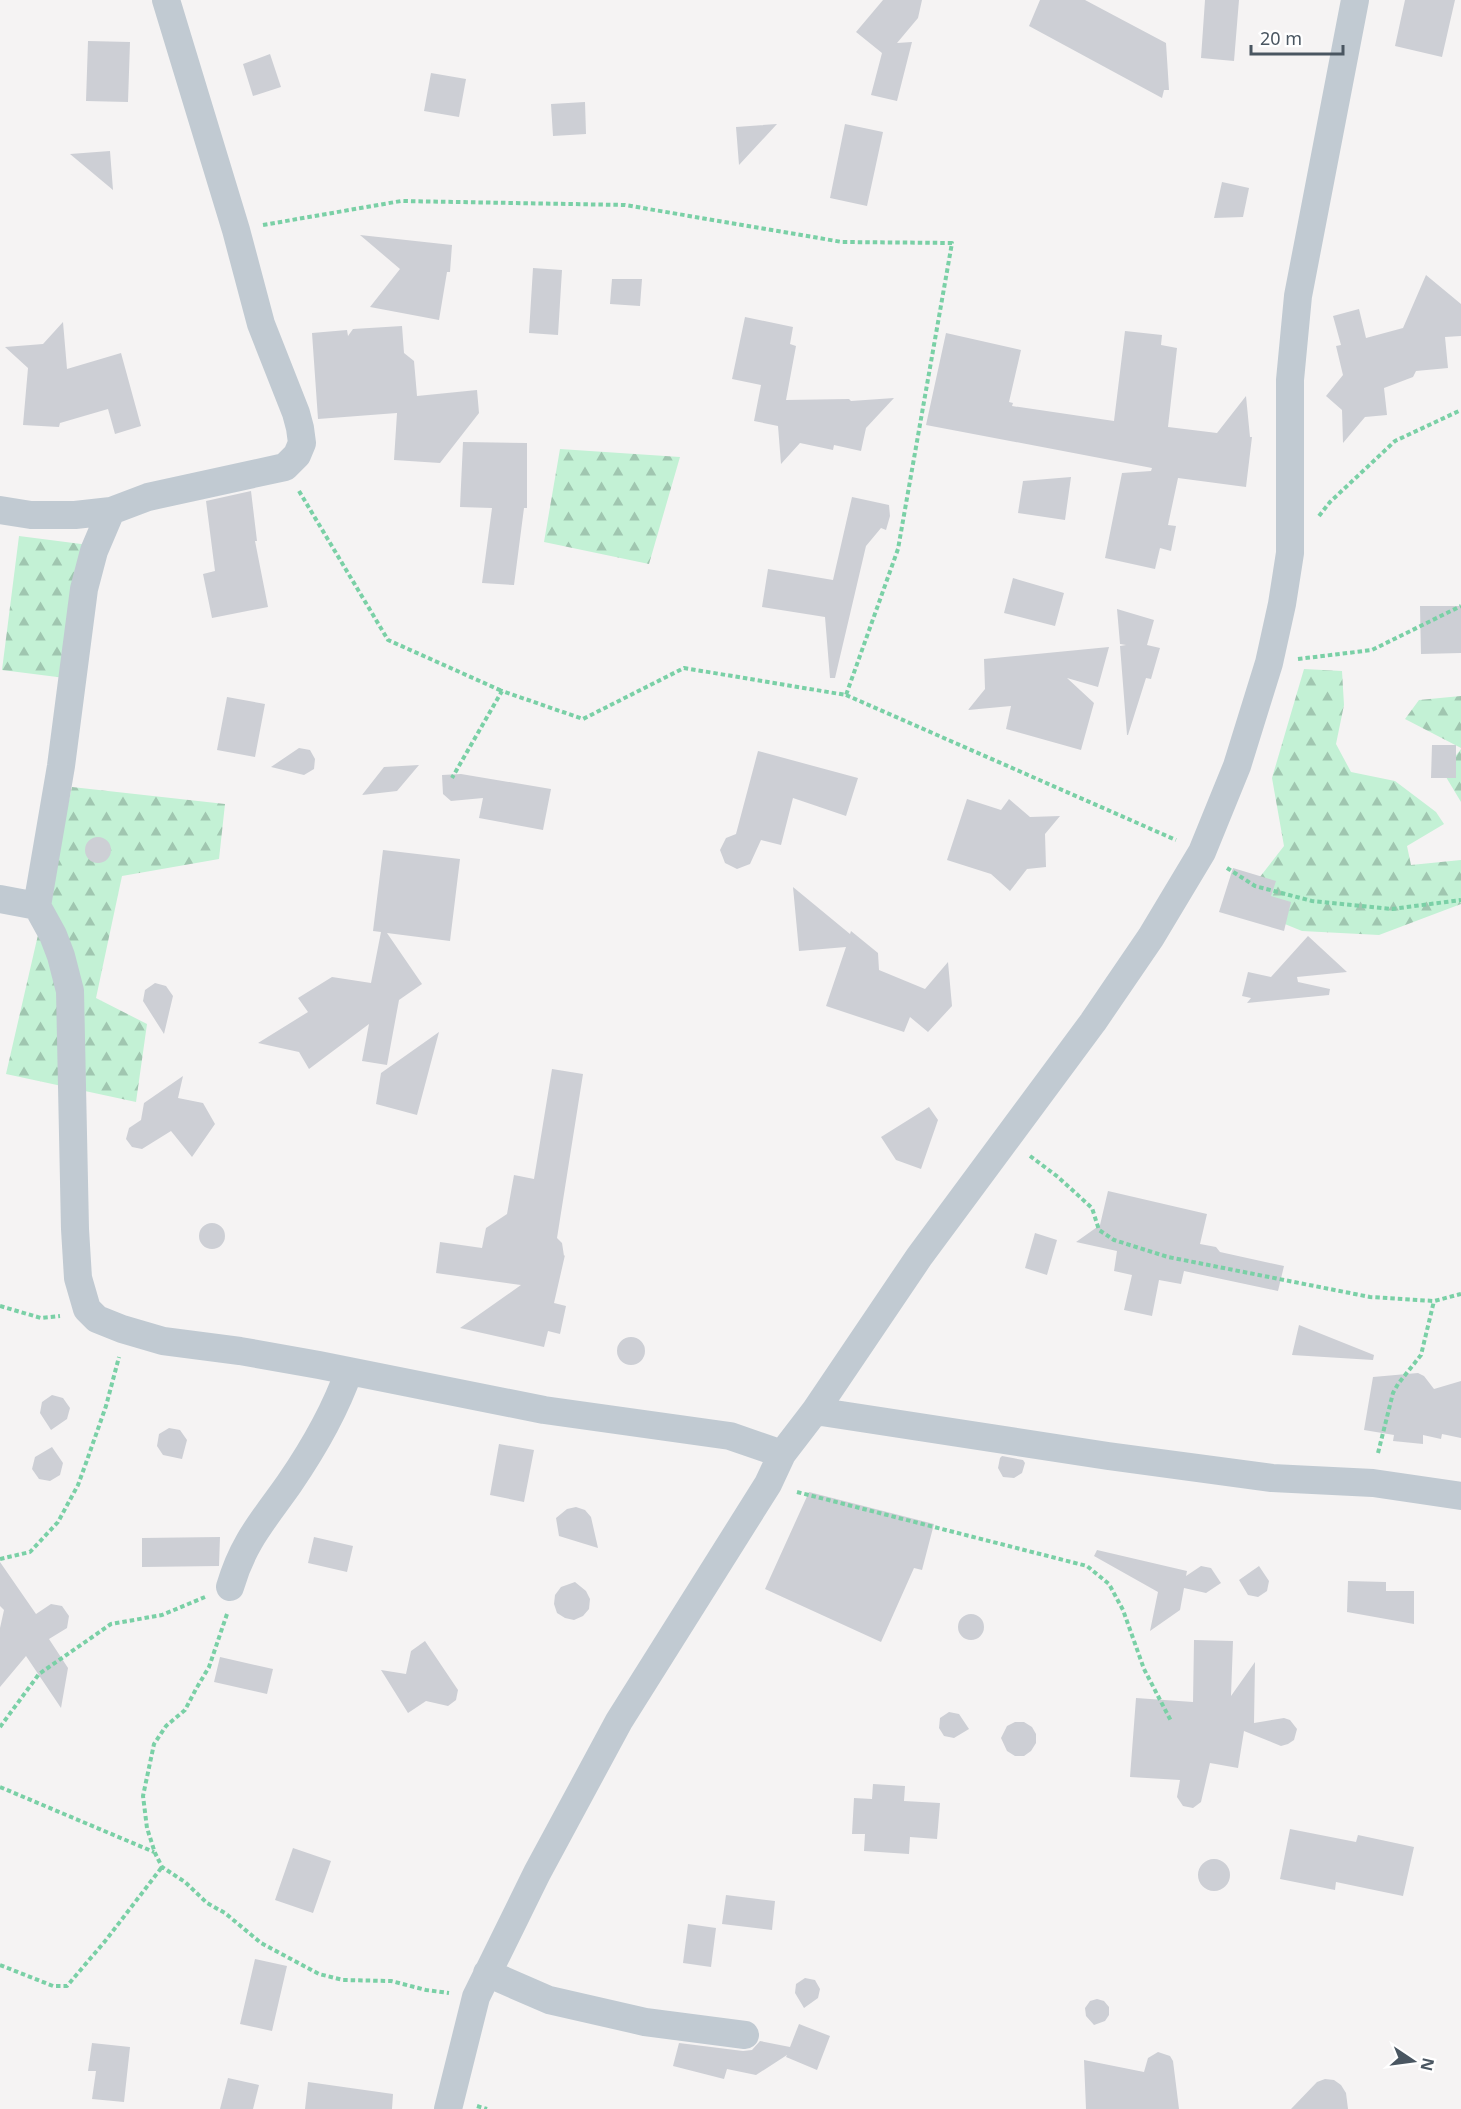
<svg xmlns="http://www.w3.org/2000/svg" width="1461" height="2109" viewBox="0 0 1461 2109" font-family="'Noto Sans',sans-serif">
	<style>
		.forest { fill: url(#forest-firs) }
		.building { fill: #cdcfd5 }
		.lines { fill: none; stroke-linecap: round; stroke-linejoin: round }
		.path { stroke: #7ad0a6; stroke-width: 4; stroke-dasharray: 4.5 3; stroke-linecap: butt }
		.minor { stroke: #c1cad2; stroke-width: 28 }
	</style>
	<defs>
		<pattern id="forest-firs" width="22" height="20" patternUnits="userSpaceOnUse" patternTransform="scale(1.5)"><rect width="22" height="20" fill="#c3f1d5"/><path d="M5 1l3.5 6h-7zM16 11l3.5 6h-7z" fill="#a0c6b0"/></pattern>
	</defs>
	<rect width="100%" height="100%" fill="#f5f3f3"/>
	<!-- forest -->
	<path class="forest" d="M560 449 680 457 649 564 544 542Z
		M19 536 89 545 73 679 2 670Z
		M1304 669 1342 671 1344 705 1336 744 1351 772 1395 781 1436 812 1444 824 1407 846 1411 865 1461 860V904L1379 935 1302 931 1238 905 1284 846 1272 778Z
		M1461 696V748L1405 719 1419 700Z
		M1461 749V802L1443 772Z
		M72 787 225 804 219 859 122 876 96 998 147 1024 136 1102 6 1074Z"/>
	<!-- building -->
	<path class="building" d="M883 0H922L918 18 897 43 912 42 897 101 871 95 882 53 856 32Z
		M1040 0H1085L1166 43 1169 90H1164L1162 98 1029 26Z
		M1205 0H1239L1234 61 1201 58Z
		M1405 0H1455L1442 57 1395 46Z
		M88 41 130 42 128 102 86 101Z
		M270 54 281 87 253 96 243 64Z
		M431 73 466 79 459 117 424 111Z
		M585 102 586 134 553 136 551 104Z
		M777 124 739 165 736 127Z
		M845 124 883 132 867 206 830 198Z
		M110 151 113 190 70 154Z
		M1222 182 1249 188 1243 217 1214 218Z
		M360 235 452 245 450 272H447L439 320 370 307 400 269Z
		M533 268 562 270 558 335 529 333Z
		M1426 275 1461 304V336L1445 337 1448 368 1416 371 1413 377 1384 388 1387 415 1365 417 1343 443 1342 410 1326 396 1343 375 1336 346 1341 345 1333 316 1359 309 1366 338 1403 328Z
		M612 279H642L640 306 610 304Z
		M745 317 793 327 790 344 796 346 786 400 849 399 851 401 894 398 866 428 861 451 834 445 833 450 800 443 781 464 778 426 754 421 761 385 732 379Z
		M63 322 67 369 121 353 141 426 115 434 108 409 60 423 59 427 23 425 28 368 5 347 43 344Z
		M402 326 404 353 414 361 417 396 477 390 479 413 440 463 394 460 397 413 318 419 312 333 347 330 348 336 353 329Z
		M1125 331 1162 335 1161 345 1177 348 1168 427 1217 433 1246 396 1250 437H1252L1246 487 1178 478 1168 525 1176 526 1171 551 1160 548 1155 569 1105 558 1122 473 1151 471 1152 468 926 425 946 333 1021 350 1009 402 1013 403 1012 406 1114 421Z
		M463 442 527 443V508H524L514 585 482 583 492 508 460 507Z
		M1071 477 1065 520 1018 513 1023 481Z
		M251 491 257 541H255L268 607 212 618 203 574 215 571 206 501Z
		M852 497 889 505 890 516 886 530 881 528 866 546 835 678H830L825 617 762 607 768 569 833 580Z
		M1013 578 1064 593 1055 626 1004 613Z
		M1420 606H1461V653L1421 654Z
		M1117 609 1154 620 1147 645 1160 648 1151 679 1146 678 1128 735H1127L1120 646 1126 645 1120 644Z
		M1109 647 1098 687 1067 678 1094 703 1081 750 1006 729 1011 706 968 710 985 689 984 659Z
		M227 697 265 704 255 757 217 750Z
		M1432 745H1456V778H1431Z
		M299 748 310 750 315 759 314 769 304 775 271 767Z
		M758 751 858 778 846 816 793 798 781 845 761 840 750 864 737 869 725 863 720 850 726 838 736 834Z
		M419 765 397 791 362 795 384 767Z
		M461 774 551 789 543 830 479 818 483 798 451 801 443 794 442 775Z
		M967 799 1001 810 1009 799 1030 817 1060 816 1045 834 1046 867 1027 869 1010 891 991 874 947 860Z
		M85 850a13 13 0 1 1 26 0a13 13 0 1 1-26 0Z
		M383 850 460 859 450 941 387 933 422 984 399 1000 387 1065 362 1061 369 1024 309 1069 299 1052 258 1043 308 1012 298 998 332 977 371 983 381 932 373 931Z
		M1233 868 1276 881 1271 896 1291 902 1284 931 1219 912Z
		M793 887 850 934 851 931 878 953 879 970 925 989 948 962 952 1006 928 1032 910 1017 904 1032 826 1006 846 947 799 951Z
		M1308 936 1347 972 1297 977 1298 982 1330 989 1329 995 1247 1003 1251 998 1242 996 1248 972 1271 977Z
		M155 983 166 986 173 996 164 1034 143 1001 145 990Z
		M439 1032 417 1115 376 1104 381 1073Z
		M552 1069 583 1074 557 1238 562 1243 564 1256 565 1255 554 1303 566 1306 560 1334 548 1331 544 1347 460 1328 521 1285 436 1273 440 1242 482 1248 486 1228 507 1214 514 1175 534 1179Z
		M183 1076 178 1098 203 1103 215 1124 192 1157 171 1131 142 1149 132 1147 126 1139 129 1128 141 1120 144 1103Z
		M929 1107 938 1120 921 1169 896 1160 881 1137Z
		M1108 1191 1207 1214 1200 1244 1216 1247 1220 1252 1284 1266 1278 1291 1184 1271 1181 1284 1159 1280 1152 1316 1124 1310 1132 1275 1114 1271 1117 1251 1076 1242 1100 1225Z
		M199 1236a13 13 0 1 1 26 0a13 13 0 1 1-26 0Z
		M1035 1233 1057 1240 1047 1275 1025 1268Z
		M1299 1325 1374 1355 1373 1360 1292 1355Z
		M617 1351a14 14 0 1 1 28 0a14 14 0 1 1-28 0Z
		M1418 1373 1424 1376 1434 1389 1461 1381V1438L1442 1434 1441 1439 1423 1435V1444L1393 1441 1394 1435 1364 1430 1373 1377Z
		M52 1395 63 1398 70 1408 67 1419 51 1430 40 1413 42 1402Z
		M169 1428 180 1430 187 1440 182 1459 163 1455 157 1446 159 1434Z
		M499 1444 534 1450 524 1502 490 1495Z
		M52 1447 63 1463 60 1475 50 1481 39 1479 32 1469 35 1457Z
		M1002 1456 1023 1460 1025 1463 1022 1473 1014 1478 1003 1477 998 1468 1000 1458Z
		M809 1492 934 1524 922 1570 914 1568 881 1642 765 1589Z
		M576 1507 585 1510 591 1517 598 1548 559 1536 556 1518 567 1509Z
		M220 1537 219 1566 142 1567V1538Z
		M314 1537 353 1546 347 1572 308 1563Z
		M1097 1550 1187 1571 1186 1576 1201 1566 1211 1568 1221 1583 1206 1593 1184 1588 1180 1610 1150 1631 1158 1592 1094 1556Z
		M0 1562 36 1614 51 1604 62 1606 69 1616 67 1628 49 1639 68 1668 61 1708 26 1656 0 1687V1628L4 1610 0 1606Z
		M1259 1566 1269 1581 1267 1591 1258 1597 1248 1595 1239 1580Z
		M1348 1581 1386 1582V1591H1414V1624L1347 1612Z
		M575 1582 586 1591 590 1599 589 1609 583 1616 574 1620 565 1618 557 1613 554 1604 555 1595 561 1587Z
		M958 1627a13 13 0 1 1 26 0a13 13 0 1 1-26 0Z
		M1194 1640 1233 1641 1231 1696 1255 1662 1254 1723 1284 1718 1290 1720 1297 1729 1294 1740 1288 1744 1281 1746 1244 1731 1238 1768 1210 1763 1201 1802 1193 1808 1183 1806 1177 1797 1180 1780 1130 1777 1136 1698 1193 1702Z
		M425 1641 458 1690 456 1700 448 1706 426 1701 408 1713 381 1670 406 1674 411 1651Z
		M220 1657 273 1669 267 1694 214 1682Z
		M949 1712 959 1714 969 1729 954 1738 944 1736 939 1728 940 1718Z
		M1015 1722H1024L1032 1727 1036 1734V1743L1031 1751 1024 1756H1015L1007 1751 1001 1738 1007 1726Z
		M873 1784 905 1786 904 1801 940 1803 937 1839 910 1837 909 1854 864 1851 865 1834H852L854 1798 872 1799Z
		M1290 1829 1356 1842 1358 1835 1414 1847 1403 1896 1336 1882 1335 1890 1280 1879Z
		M293 1848 331 1861 313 1913 275 1900Z
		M1198 1875a16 16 0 1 1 32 0a16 16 0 1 1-32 0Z
		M726 1895 775 1901 772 1930 722 1924Z
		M688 1924 716 1928 711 1967 683 1963Z
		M255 1959 287 1966 272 2031 240 2024Z
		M805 1978 815 1980 820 1989 818 1998 804 2008 795 1993 796 1984Z
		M1097 1999 1104 2001 1109 2007V2015L1105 2021 1094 2025 1086 2016 1085 2008 1090 2001Z
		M799 2024 830 2036 817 2070 786 2057 787 2055 756 2075 727 2069 724 2079 673 2066 679 2043 743 2051 752 2050 760 2041 790 2047Z
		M92 2043 130 2047 124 2102 92 2099 96 2071H88Z
		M1158 2052 1170 2056 1173 2061 1179 2109H1086L1084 2060 1144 2072 1148 2058Z
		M228 2078 259 2085 253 2109H220Z
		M1325 2079 1334 2080 1341 2085 1346 2093 1348 2109H1291L1317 2082Z
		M308 2082 393 2094 392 2109H305Z"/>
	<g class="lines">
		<!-- path -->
		<path class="path" d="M263 225 401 201 625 205 842 242 952 243 898 549 846 695 684 668 583 719 502 691 452 778
			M299 491 388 640 502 691
			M1319 516 1330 502 1395 441 1461 410
			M1298 659 1372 650 1461 606
			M846 695 1176 840
			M1227 868 1255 886 1312 901 1392 909 1461 900
			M1030 1156 1058 1177 1092 1208 1099 1230 1114 1240 1168 1257 1370 1297 1434 1301 1461 1294
			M0 1306 41 1318 60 1316
			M1378 1453 1393 1393 1398 1384 1421 1355 1434 1301
			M797 1492 1087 1566 1109 1584 1123 1610 1144 1669 1171 1721
			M0 1559 30 1552 58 1522 78 1485 86 1463 106 1406 119 1357
			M227 1614 209 1667 196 1689 185 1710 166 1726 154 1744 143 1796 147 1828 155 1853 162 1867 185 1882 207 1903 225 1913 261 1943 319 1974 343 1980 391 1981 426 1990 449 1993
			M0 1727 39 1674 111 1624 162 1615 205 1597
			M0 1787 154 1852
			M0 1965 53 1986H67L106 1940 162 1867
			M477 2106 487 2109"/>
		<!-- minor -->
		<path class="minor" d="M0 510 31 515H75L111 511 148 497 285 467 297 455 302 443 300 428 296 413 261 324 236 230 166 0
			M111 511 94 551 84 589 61 766 37 906 53 935 61 956 70 991 75 1229 78 1278 87 1309 97 1319 122 1329 163 1341 240 1351 319 1365 544 1410 730 1436 782 1454
			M0 899 37 906
			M815 1411 1108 1456 1272 1478 1373 1483 1461 1496
			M230 1587C243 1542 263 1521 289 1484 313 1449 335 1411 349 1371
			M487 1973 549 2000 645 2022 745 2035
			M448 2109 476 1997 537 1873 619 1721 768 1484 782 1454 815 1411 919 1257 1093 1022 1151 937 1202 852 1237 766 1269 663 1282 604 1290 553V380L1298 296 1355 0"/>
	</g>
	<!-- north arrow -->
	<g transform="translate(1413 2061) rotate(103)" stroke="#ffffff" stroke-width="4.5" paint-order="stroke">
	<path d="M0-4.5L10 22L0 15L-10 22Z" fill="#4a5661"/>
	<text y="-9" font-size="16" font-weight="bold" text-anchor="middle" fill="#4a5661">N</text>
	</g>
	<!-- scale -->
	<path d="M1251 45v9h92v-9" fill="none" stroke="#4a5661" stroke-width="3"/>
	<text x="1260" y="45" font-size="18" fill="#4a5661" stroke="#ffffff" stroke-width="4.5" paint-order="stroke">20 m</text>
</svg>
